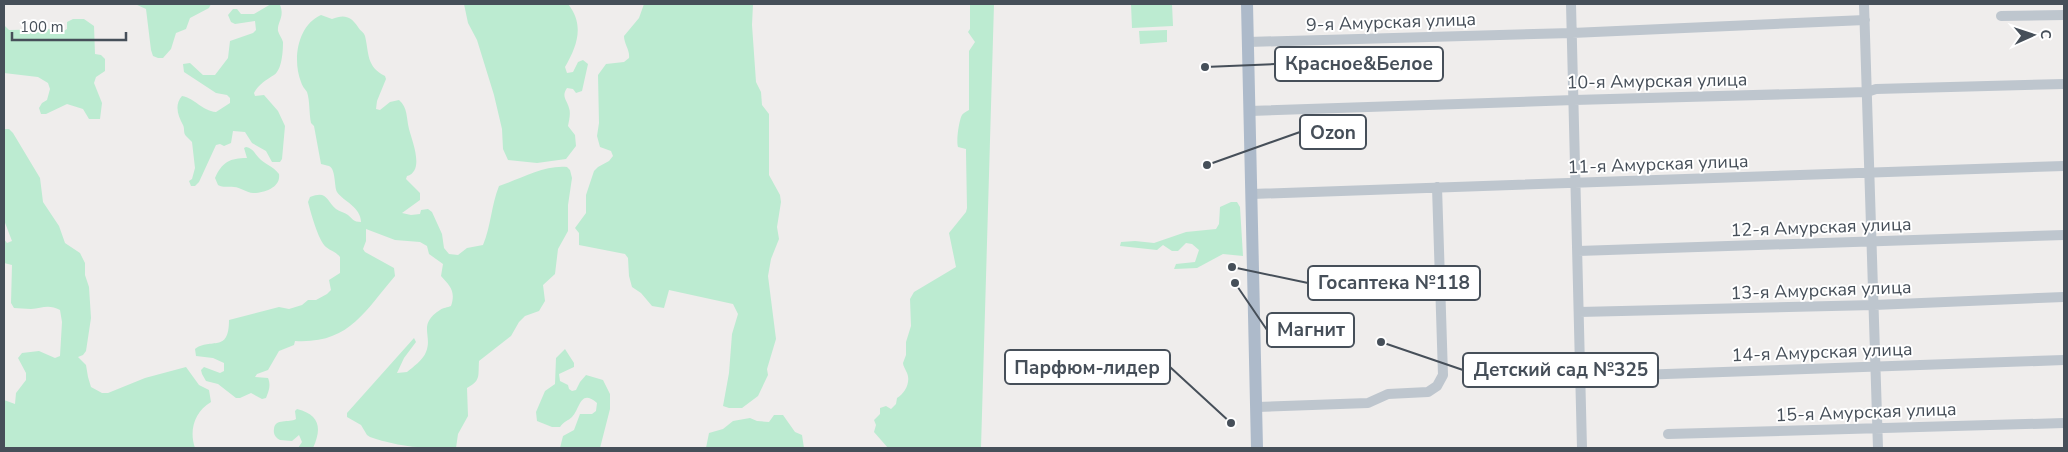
<svg xmlns="http://www.w3.org/2000/svg" width="2068" height="452" viewBox="0 0 2068 452" font-family="'Nunito Sans',sans-serif">
	<style>
		.green { fill: #bcebd1 }
		.lines { fill: none; stroke-linecap: round; stroke-linejoin: round }
		.minor { stroke: #bec6ce; stroke-width: 10 }
		.major { stroke: #adbaca; stroke-width: 12 }
		.labels { text-anchor: middle; dominant-baseline: central; stroke-width: 4; stroke-linejoin: round; paint-order: stroke }
		.street-label { font-size: 18px; fill: #464f59; stroke: #fff }
		.leader { fill: none; stroke: #464f59; stroke-width: 2 }
		.callout-dot { fill: #464f59; stroke: #fff; stroke-width: 2 }
		.callout { fill: #fff; stroke: #464f59; stroke-width: 2 }
		.callout-label { font-size: 19px; text-anchor: middle; font-weight: bold; fill: #464f59 }
	</style>
	<rect width="100%" height="100%" fill="#efedec"/>
	<!-- green -->
	<path class="green" d="M135 4H211L209 8 190 18 186 29 176 33 171 49 163 58H158L153 56 151 50 146 9Z
		M271 4 280 5C285 17 277 22 278 31 279 35 282 38 283 42 283 51 282 70 274 75 266 80 259 84 254 93L255 96 264 95 278 111 285 126 282 159 280 162H272L266 151 252 143 245 132 233 131 231 143 224 146 220 144 216 145 199 182 195 186H191L189 181 192 179 195 168 192 142C190 140 188 138 186 136 183 133 185 129 183 125 178 116 174 105 182 96 195 98 202 111 216 112L230 103V98L227 95 216 93 184 72 183 64 190 63 203 75H215L228 58 230 41 253 33 256 30 255 21 235 24 231 22 228 15 233 9H237L241 14H254Z
		M464 4H568C585 25 577 46 565 67L567 73 573 72 578 62 583 60 588 64 582 91 576 93 573 89 567 88C561 97 567 100 569 108 571 113 569 121 568 126L575 135 576 146 566 159 537 163 508 160 503 149 502 129 494 95 477 40 468 23Z
		M644 4H753L752 25 756 82 761 92 762 105 769 114V175L780 195 781 202 777 227 779 239 771 259 768 276 776 339 767 369 768 375 758 396 742 408H729L723 406 729 373 732 334 738 314 733 304 669 290 664 308 652 306 641 293 632 287 629 276 628 258 625 254 579 245V233L575 228 586 213V195L594 171 598 167 609 161 613 156 611 151 600 147 597 136 599 123 598 75 606 64 624 62 629 58C630 50 624 44 624 36L639 18Z
		M970 4H994L981 448H888L874 432 876 425 874 420 880 414V408L886 406 891 409 896 404 897 398C905 393 912 381 906 371 905 368 903 366 903 363L906 355V342L911 326 910 299 914 292 956 267 949 233 966 212 967 208 966 153V149L958 147C956 141 959 120 962 115 963 113 966 112 969 110V51L975 42 968 32 970 29Z
		M1131 4H1172L1173 26 1132 28Z
		M321 15 332 19C344 14 351 16 358 27 360 31 364 32 365 36 369 52 366 67 385 76L386 79 377 101 376 109 380 110 390 102 399 100C408 108 406 117 409 129 412 141 425 171 407 176L406 179 420 193V200L402 213 411 215 420 214 421 210 428 209 432 212 442 234 444 248 449 254 458 255 467 248 483 245C491 226 491 206 499 186 521 179 543 165 567 167L570 170 572 178 568 205V231L558 249 555 274 543 285 545 301 539 311 525 316 519 322 511 336 479 361C478 377 481 380 467 388L468 416 458 434 456 448C422 448 403 448 370 437L367 435 361 425 347 417V413L414 338 416 342 404 358 397 373 407 372C413 367 423 360 426 352 433 335 417 325 440 310 444 307 447 308 451 306 456 291 450 286 441 276L443 264 429 254 427 246 420 242 395 240 366 229V241L363 249 365 252 394 268 395 276C364 312 349 344 295 341L294 345 279 351 268 370 257 374 255 377 268 378C271 385 269 391 266 398L262 399 251 393 240 398H236L218 384 206 381 202 374 201 370 204 367 220 373 224 371V363L213 358 196 356 195 349C211 337 229 354 229 320L279 307 289 309 302 305 308 300H316L327 294 331 290 329 280 340 273V257C336 252 331 251 326 247 318 240 311 213 308 202L310 197C327 190 326 200 336 209 340 212 344 212 348 215 353 219 353 222 361 222 361 207 343 201 337 192 334 186 336 169 329 166 326 165 324 165 321 164L314 126 311 123C309 113 310 101 307 92 305 89 302 86 301 82 292 59 298 25 321 15Z
		M73 19H84L94 26 95 54 101 55 105 59V71L96 77 94 83 102 103 100 119H89L83 109 67 104 46 114H41L39 108 42 103 47 100 50 89 48 83 38 77 4 73V25L9 30 57 29 62 32 67 29V22Z
		M1167 30V42L1140 44 1139 31Z
		M4 129H9L13 133 40 178 43 202 59 226 65 243 80 253 85 263V275L89 287 91 318 86 351 83 355 78 357 86 365 88 377 91 387 102 393H108L145 378 186 367 199 385 209 390 211 402C194 412 189 431 195 448H4V400L15 404 16 393 26 380V373L18 358 22 353 39 351 55 358 60 356 62 322 60 310C49 304 42 308 31 309 25 309 19 308 14 308L11 303 12 265 4 263V239L7 243 12 241 4 220Z
		M246 147C254 149 254 153 259 158 263 163 273 166 279 174 281 187 265 193 253 193 247 193 240 187 234 187 227 186 224 188 218 185L215 178C222 162 230 158 247 158L244 148Z
		M1231 202H1237L1240 207 1243 256 1223 254 1197 268 1174 269 1176 264 1195 262 1199 250 1192 244 1186 243 1178 251H1172L1163 245 1157 250 1120 246 1121 242 1135 241 1154 243 1186 232 1216 229 1219 224 1220 207Z
		M565 349 574 363V367L559 374 560 381 568 385 569 389 572 391 576 390 580 382 586 375 603 380 610 394V409L600 448H560L563 436 574 430 580 414H592L596 411 597 403C580 388 580 409 572 417 568 421 564 421 560 427H552L537 421 536 412 545 391 555 384 556 358Z
		M297 409C320 415 322 428 313 448H298L302 442 299 435 292 441 280 440C276 438 273 434 274 429 275 418 289 423 296 419L295 411Z
		M774 415H783L795 432 802 435 804 448H706L709 433 723 429 733 421 750 418 757 421 769 422Z"/>
	<g class="lines">
		<!-- minor -->
		<path class="minor" d="M1571 4 1582 448
			M1864 4 1878 448
			M2001 16 2064 15
			M1248 42 1572 33 1865 20
			M1250 111 1574 100 1867 92 1876 89 2064 84
			M1252 194 2064 166
			M1578 251 2064 235
			M1579 312 1874 305 2064 297
			M1581 377 2064 360
			M1257 407 1368 403 1388 394 1428 392 1437 386 1443 375 1437 187
			M1668 434 2064 423"/>
		<!-- major -->
		<path class="major" d="M1247 4 1257 448"/>
	</g>
	<g class="labels">
		<!-- street labels -->
		<g class="street-label">
			<text transform="translate(1391 22) rotate(-2)">9-я Амурская улица</text>
			<text transform="translate(1657 81) rotate(-1)">10-я Амурская улица</text>
			<text transform="translate(1658 164) rotate(-2)">11-я Амурская улица</text>
			<text transform="translate(1821 227) rotate(-2)">12-я Амурская улица</text>
			<text transform="translate(1821 290) rotate(-2)">13-я Амурская улица</text>
			<text transform="translate(1822 352) rotate(-2)">14-я Амурская улица</text>
			<text transform="translate(1866 412) rotate(-2)">15-я Амурская улица</text>
		</g>
	</g>
	<!-- callouts -->
	<path class="leader" d="M1205 67L1275 64M1207 165L1300 132M1232 267L1308 283M1235 283L1267 330M1231 423L1170 367M1381 342L1463 370"/>
	<g class="callout-dot">
		<circle cx="1205" cy="67" r="5"/>
		<circle cx="1207" cy="165" r="5"/>
		<circle cx="1232" cy="267" r="5"/>
		<circle cx="1235" cy="283" r="5"/>
		<circle cx="1231" cy="423" r="5"/>
		<circle cx="1381" cy="342" r="5"/>
	</g>
	<g class="callout">
		<rect x="1275" y="47" width="168" height="34" rx="5"/>
		<rect x="1300" y="115" width="66" height="34" rx="5"/>
		<rect x="1308" y="266" width="172" height="34" rx="5"/>
		<rect x="1267" y="313" width="87" height="34" rx="5"/>
		<rect x="1005" y="350" width="165" height="34" rx="5"/>
		<rect x="1463" y="353" width="195" height="34" rx="5"/>
	</g>
	<g class="callout-label">
		<text x="1359" y="70">Красное&amp;Белое</text>
		<text x="1333" y="139">Ozon</text>
		<text x="1394" y="289">Госаптека №118</text>
		<text x="1311" y="336">Магнит</text>
		<text x="1087" y="374">Парфюм-лидер</text>
		<text x="1561" y="376">Детский сад №325</text>
	</g>
	<!-- border -->
	<rect width="2068" height="452" fill="none" stroke="#464f59" stroke-width="10"/>
	<!-- north arrow -->
	<g transform="translate(2033 35) rotate(87)" stroke="#ffffff" stroke-width="4" paint-order="stroke">
	<path d="M0-4L9 19L0 12L-9 19Z" fill="#464f59"/>
	<text y="-8" font-size="14" font-weight="bold" text-anchor="middle" fill="#464f59">С</text>
	</g>
	<!-- scale -->
	<path d="M12 32v8h114v-8" fill="none" stroke="#464f59" stroke-width="2.5"/>
	<text x="20" y="32" font-size="15" fill="#464f59" stroke="#ffffff" stroke-width="4" paint-order="stroke">100 m</text>
</svg>
